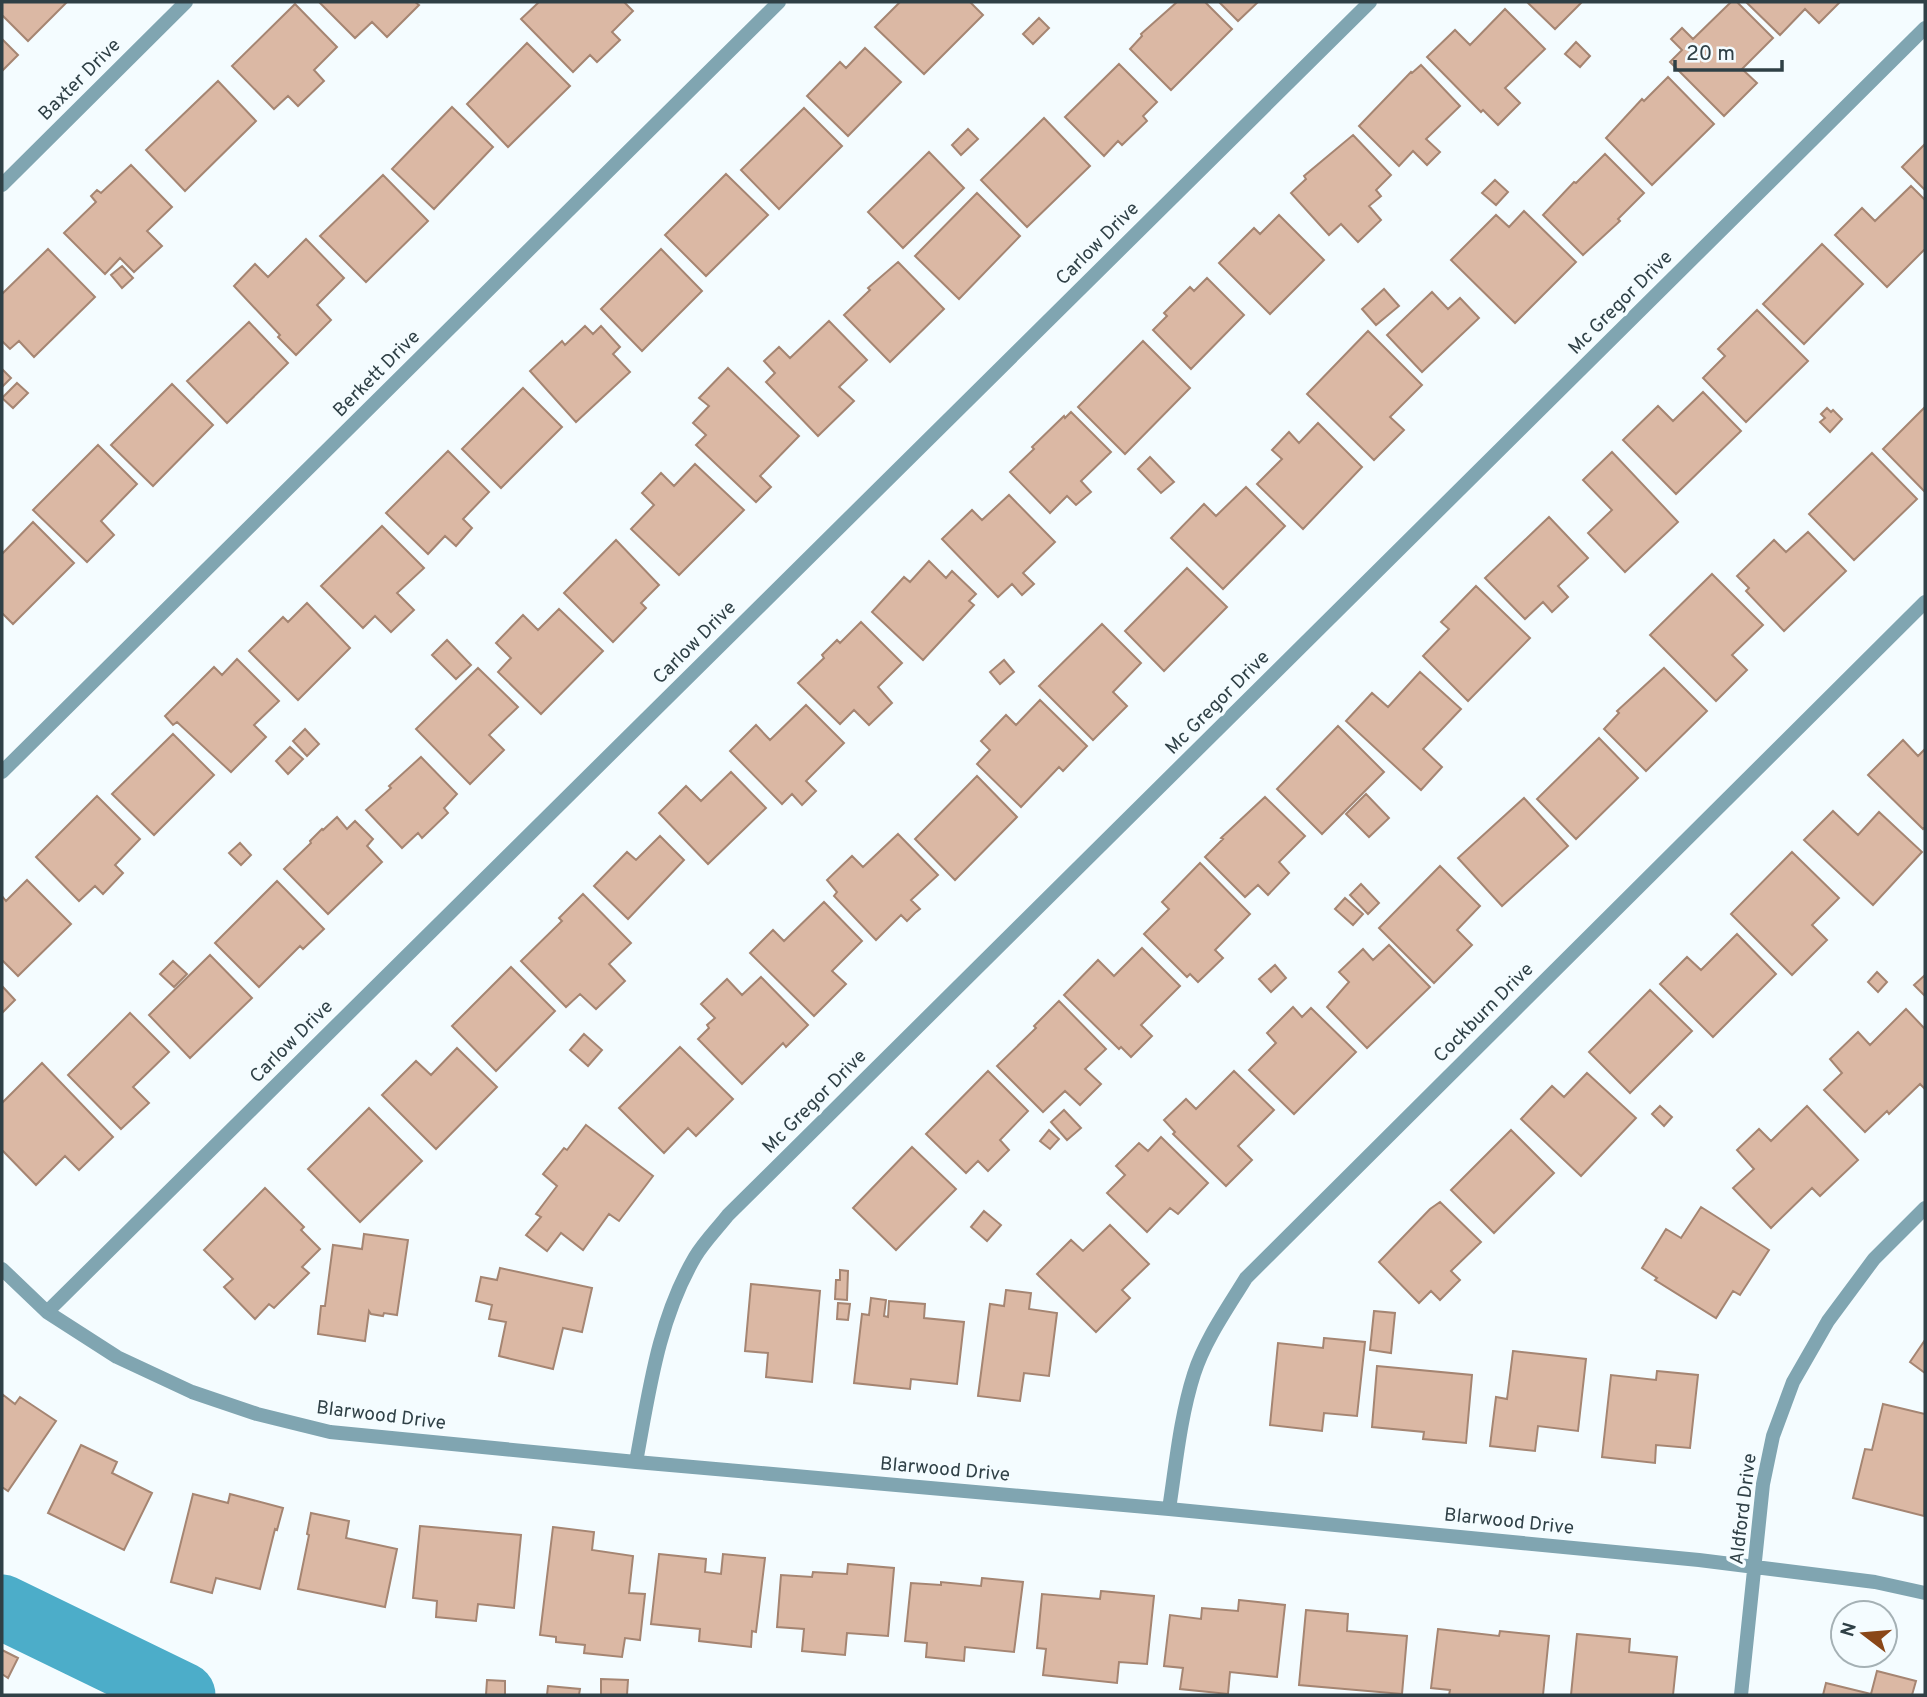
<svg xmlns="http://www.w3.org/2000/svg" width="1927" height="1697" viewBox="0 0 1927 1697" font-family="Overpass,sans-serif">
	<style>
		.lines { fill: none; stroke-linecap: round; stroke-linejoin: round }
		.river { stroke: #4cadc9; stroke-width: 65 }
		.building { fill: #dbb8a4; stroke: #a58572; stroke-width: 2 }
		.minor { stroke: #80a5b1; stroke-width: 14 }
		.labels { text-anchor: middle; dominant-baseline: central; stroke-width: 7; stroke-linejoin: round; paint-order: stroke }
		.street-label { font-size: 19px; fill: #2f4046; stroke: #f4fcff }
	</style>
	<rect width="100%" height="100%" fill="#f4fcff"/>
	<g class="lines">
		<!-- river -->
		<path class="river" d="M2 1607 183 1695"/>
	</g>
	<!-- building -->
	<path class="building" d="M2 2H67L28 41 2 15Z
		M319 2H415L419 5 387 37 372 22 355 38Z
		M539 2H624L633 11 612 32 620 40 597 62 590 55 573 72 521 19Z
		M900 2H970L983 15 924 74 875 27Z
		M1177 2H1205L1232 29 1171 90 1130 49 1142 36 1141 34Z
		M1219 2H1258L1238 21Z
		M1527 2H1582L1555 29Z
		M1731 2H1737L1773 38 1742 69 1757 83 1724 116 1670 62 1682 50 1671 39 1682 28 1693 39Z
		M1746 2H1840L1819 23 1805 9 1780 35Z
		M295 4 337 47 314 70 324 81 298 106 288 96 274 109 232 66Z
		M1505 9 1545 49 1505 88 1520 103 1498 125 1483 110 1481 112 1427 57 1455 30 1470 45Z
		M1039 18 1049 28 1033 44 1023 34Z
		M2 39 18 55 2 71Z
		M1576 42 1590 56 1580 67 1565 54Z
		M527 43 570 86 508 147 467 104Z
		M865 48 901 82 848 136 807 96 840 62 846 68Z
		M1119 64 1157 102 1143 116 1147 121 1122 145 1118 141 1104 156 1065 117Z
		M1421 65 1460 106 1426 139 1440 152 1427 165 1413 151 1399 166 1359 126 1411 72 1412 73Z
		M1668 77 1714 124 1652 185 1606 138 1642 99 1644 101Z
		M218 81 256 121 185 191 146 150Z
		M452 107 493 147 434 209 392 169Z
		M804 108 842 146 779 209 741 170Z
		M1044 118 1090 166 1027 227 981 180Z
		M968 129 978 139 961 155 952 145Z
		M1353 135 1391 175 1376 190 1381 196 1369 206 1381 220 1358 242 1341 224 1329 235 1291 193 1306 179 1304 176Z
		M1925 144V190L1902 167Z
		M929 152 964 188 903 248 868 212Z
		M1605 154 1644 193 1618 219 1620 221 1583 255 1543 215 1574 182 1576 183Z
		M131 165 172 207 147 231 162 246 134 272 120 258 105 274 64 233 96 202 91 196 97 190 101 193Z
		M726 174 768 215 706 276 665 235Z
		M383 175 428 221 366 282 320 236Z
		M1495 180 1508 192 1496 205 1482 193Z
		M1911 186 1925 200V249L1887 287 1835 235 1862 208 1875 221Z
		M977 193 1020 236 959 299 915 256Z
		M1524 211 1576 262 1515 323 1451 260 1496 215 1509 227Z
		M1279 215 1324 260 1270 314 1219 263 1254 228 1260 234Z
		M306 239 344 278 317 305 331 320 296 355 278 337 280 335 234 286 255 264 268 277Z
		M1822 244 1863 284 1804 344 1763 304Z
		M48 249 95 297 34 357 19 341 10 349 2 341V294Z
		M661 249 702 291 642 351 601 309Z
		M898 262 944 309 890 362 844 315 870 290 868 288Z
		M122 266 133 278 122 288 111 275Z
		M1207 278 1244 315 1191 369 1153 330 1167 316 1164 313 1190 287 1194 291Z
		M1384 289 1399 306 1376 325 1362 309Z
		M1432 292 1448 309 1460 298 1479 318 1422 372 1387 335Z
		M1757 310 1808 361 1746 422 1703 378 1725 356 1718 349Z
		M829 321 867 360 839 387 854 401 818 436 766 382 775 373 764 361 779 347 790 358Z
		M249 322 288 363 227 423 187 381Z
		M585 326 593 334 601 326 620 347 613 354 630 372 576 422 530 371 562 341 565 345Z
		M1368 331 1422 385 1390 417 1404 430 1374 460 1307 394Z
		M1143 341 1190 388 1125 454 1078 407Z
		M728 368 799 436 760 476 771 487 756 502 696 445 706 435 693 423 709 406 699 398Z
		M2 369 11 378 2 387Z
		M17 383 28 393 13 408 2 398Z
		M172 384 213 425 153 486 111 445Z
		M523 388 562 427 501 488 462 449Z
		M1703 392 1741 431 1676 494 1623 440 1658 406 1673 421Z
		M1925 407V492L1883 449Z
		M1827 408 1831 412 1833 410 1842 419 1830 432 1820 422 1825 418 1821 414Z
		M1071 412 1111 452 1081 481 1091 492 1076 505 1067 496 1050 513 1010 472 1034 449 1032 447 1064 416 1065 418Z
		M1318 423 1362 467 1303 529 1257 484 1282 459 1272 450 1289 432 1299 443Z
		M98 445 137 484 101 521 114 535 87 562 33 510Z
		M448 451 489 492 463 519 472 528 456 546 445 536 428 554 386 513Z
		M1612 452 1678 522 1625 572 1588 533 1612 510 1583 480Z
		M1872 453 1917 499 1854 560 1809 514Z
		M1150 457 1174 482 1161 493 1138 469Z
		M695 464 744 510 679 575 631 529 654 505 642 493 661 473 674 486Z
		M1246 487 1285 526 1223 589 1171 538 1204 504 1216 516Z
		M1009 495 1055 542 1023 573 1034 584 1022 595 1012 584 998 597 942 539 972 510 982 520Z
		M1549 517 1588 558 1558 586 1568 597 1552 612 1543 602 1525 619 1485 578Z
		M33 522 74 563 13 624 2 613V554Z
		M382 526 424 568 397 593 414 610 391 632 375 616 363 628 321 586Z
		M1808 532 1846 571 1784 631 1746 591 1749 588 1737 576 1774 540 1786 552Z
		M616 540 659 585 641 603 646 608 613 642 564 593Z
		M929 561 946 578 952 571 976 594 969 601 974 605 923 660 872 612 904 577 910 582Z
		M1187 568 1227 607 1164 671 1125 631Z
		M1712 574 1763 625 1732 655 1747 670 1716 701 1650 635Z
		M1476 586 1530 638 1468 701 1423 656 1449 629 1441 622Z
		M307 603 350 648 298 700 249 651 283 617 288 622Z
		M559 609 603 651 541 714 498 672 511 658 496 643 523 615 538 630Z
		M861 622 902 663 878 687 892 703 869 725 854 710 840 724 798 683 824 658 822 655 837 640 840 643Z
		M1102 624 1141 663 1113 692 1127 706 1093 740 1039 686Z
		M447 640 471 665 456 679 432 655Z
		M237 659 279 701 254 725 266 737 231 772 177 722 173 725 165 716 214 667 222 675Z
		M1004 660 1014 672 1000 684 990 672Z
		M478 668 518 707 489 735 504 750 470 784 416 729Z
		M1664 668 1707 711 1646 771 1604 729 1619 713 1617 711Z
		M1420 672 1461 709 1423 749 1442 767 1421 790 1346 721 1372 693 1388 707Z
		M1040 700 1087 746 1063 771 1059 767 1021 807 977 764 990 750 981 741 1006 715 1016 725Z
		M806 705 844 743 806 781 816 791 802 805 792 794 782 804 730 751 756 725 770 740Z
		M1338 726 1384 772 1322 834 1277 789Z
		M305 729 319 744 307 756 293 741Z
		M173 734 214 775 154 835 112 794Z
		M1599 738 1638 778 1576 839 1537 799Z
		M1903 740 1918 756 1925 749V827L1923 829 1868 775Z
		M290 747 303 759 288 774 276 761Z
		M421 757 457 794 444 808 448 813 422 838 418 833 402 848 366 810 391 788 389 786Z
		M731 772 766 808 708 864 659 813 686 786 701 801Z
		M977 776 1017 817 955 880 915 839Z
		M1366 794 1389 818 1369 837 1346 814Z
		M97 796 140 839 115 865 123 873 103 894 95 886 79 901 36 857Z
		M1265 797 1305 836 1279 862 1289 873 1268 895 1258 885 1245 897 1205 857 1223 839 1221 838Z
		M1524 798 1568 846 1502 906 1458 858Z
		M1833 811 1858 835 1879 812 1922 852 1873 905 1804 840Z
		M337 817 347 829 355 821 373 839 367 846 382 862 328 914 284 869 311 843 310 841 322 829 323 830Z
		M898 834 938 875 911 900 920 909 915 913 907 921 901 915 876 940 834 896 837 892 827 880 852 856 863 867Z
		M660 836 684 860 628 919 594 886 627 852 636 860Z
		M240 843 251 855 241 865 229 853Z
		M1792 852 1839 898 1812 925 1827 940 1792 975 1731 914Z
		M1200 863 1250 914 1215 950 1223 958 1198 982 1190 974 1187 977 1144 934 1169 909 1162 902Z
		M1440 866 1480 906 1457 930 1472 945 1434 983 1379 928Z
		M27 880 71 924 18 976 2 960V896L6 901Z
		M277 881 324 929 303 949 300 946 259 987 215 943Z
		M1361 884 1379 903 1368 914 1350 895Z
		M583 894 631 943 609 964 625 981 596 1009 580 994 566 1007 521 961 562 921 559 918Z
		M1345 898 1363 914 1353 925 1335 909Z
		M824 902 862 941 832 971 846 984 814 1016 750 953 773 930 784 941Z
		M1737 934 1776 974 1713 1037 1660 984 1687 957 1701 970Z
		M1389 945 1430 987 1367 1048 1327 1007 1349 982 1339 972 1363 949 1373 960Z
		M1142 948 1180 986 1141 1025 1152 1036 1131 1057 1121 1047 1119 1049 1064 995 1098 960 1114 976Z
		M210 955 252 998 190 1058 149 1015Z
		M173 961 187 974 174 987 160 974Z
		M1275 965 1286 978 1271 992 1259 979Z
		M511 967 555 1011 496 1071 452 1026Z
		M1877 972 1887 982 1878 992 1868 982Z
		M1925 975V996L1914 985Z
		M761 977 808 1025 786 1047 783 1043 742 1084 698 1039 709 1028 707 1025 715 1018 701 1004 727 979 742 995Z
		M2 986 15 1000 2 1013Z
		M1650 990 1692 1031 1630 1093 1589 1052Z
		M1059 1001 1106 1049 1085 1069 1101 1084 1080 1105 1065 1091 1043 1112 997 1066 1036 1028 1034 1026Z
		M1293 1007 1302 1017 1311 1008 1356 1052 1294 1114 1249 1070 1276 1043 1267 1033Z
		M1906 1009 1925 1029V1089L1920 1084 1889 1114 1887 1111 1865 1132 1824 1090 1842 1073 1830 1059 1858 1032 1870 1045Z
		M130 1013 169 1052 133 1087 149 1103 121 1129 68 1075Z
		M584 1034 602 1050 588 1066 570 1050Z
		M680 1047 733 1099 696 1136 688 1128 664 1153 619 1108Z
		M457 1048 497 1087 436 1149 382 1095 416 1061 431 1075Z
		M42 1063 113 1137 79 1170 65 1156 36 1185 2 1150V1103Z
		M988 1071 1028 1111 1000 1140 1009 1150 988 1171 978 1161 966 1173 926 1134Z
		M1234 1071 1274 1110 1238 1146 1252 1160 1226 1186 1173 1134 1175 1132 1164 1120 1186 1099 1196 1109Z
		M1587 1073 1636 1118 1581 1176 1521 1119 1552 1086 1564 1097Z
		M1660 1106 1672 1117 1664 1126 1652 1114Z
		M1807 1106 1858 1160 1820 1196 1812 1188 1771 1228 1733 1188 1754 1169 1737 1150 1759 1129 1771 1141Z
		M369 1108 422 1161 360 1222 308 1169Z
		M1064 1110 1081 1128 1067 1140 1051 1122Z
		M586 1125 653 1176 619 1221 609 1214 583 1250 561 1233 547 1251 526 1235 541 1217 536 1214 557 1186 543 1174 564 1148 567 1150Z
		M1049 1130 1059 1139 1050 1149 1040 1141Z
		M1511 1130 1554 1173 1494 1233 1451 1190Z
		M1161 1137 1208 1183 1178 1214 1170 1208 1147 1232 1107 1193 1125 1175 1116 1166 1139 1143 1148 1151Z
		M912 1147 956 1189 896 1250 853 1208Z
		M265 1188 304 1227 301 1230 320 1249 302 1267 309 1273 274 1308 269 1304 255 1319 224 1287 233 1279 204 1250Z
		M1440 1202 1481 1242 1451 1271 1460 1280 1440 1300 1431 1291 1419 1303 1379 1262 1430 1209Z
		M1701 1207 1769 1250 1740 1295 1733 1291 1716 1318 1655 1280 1657 1278 1642 1268 1666 1229 1681 1238Z
		M984 1211 1001 1225 987 1241 971 1227Z
		M1110 1225 1149 1264 1122 1290 1130 1298 1096 1332 1037 1274 1071 1240 1083 1251Z
		M364 1234 408 1240 397 1315 384 1313 383 1316 371 1314 369 1311 365 1341 318 1334 321 1306H325L333 1245 362 1249Z
		M500 1268 592 1288 582 1332 563 1328 553 1369 499 1356 506 1322 489 1319 492 1305 476 1301 481 1277 497 1280Z
		M840 1270 848 1271 847 1300 835 1299 836 1280H840Z
		M751 1284 820 1291 812 1382 766 1377 768 1353 745 1351Z
		M1006 1290 1031 1293 1029 1309 1057 1313 1049 1376 1024 1373 1020 1401 978 1396 990 1304 1004 1306Z
		M871 1298 886 1300 884 1316 888 1317 889 1301 925 1304 924 1318 964 1322 957 1384 911 1379 910 1389 854 1383 862 1314 869 1315Z
		M838 1303 850 1304 848 1320 837 1319Z
		M1374 1311 1395 1313 1391 1353 1370 1350Z
		M1324 1338 1365 1342 1357 1416 1324 1413 1322 1431 1270 1425 1278 1343 1323 1348Z
		M1925 1340V1373L1910 1362Z
		M1513 1351 1586 1359 1578 1431 1538 1426 1535 1451 1490 1446 1496 1397 1507 1399Z
		M1377 1366 1472 1375 1466 1443 1423 1439 1424 1432 1372 1427Z
		M1657 1371 1698 1375 1690 1448 1656 1445 1655 1463 1602 1457 1611 1375 1656 1380Z
		M2 1394 15 1404 20 1397 56 1421 8 1491 2 1487Z
		M1883 1404 1925 1414 1924 1516 1853 1498 1865 1449 1872 1450Z
		M81 1445 117 1462 112 1473 152 1493 124 1550 48 1513Z
		M193 1494 228 1503 230 1494 283 1508 277 1530 275 1529 260 1589 216 1578 212 1593 171 1582Z
		M311 1513 349 1521 346 1538 397 1549 385 1607 298 1589 309 1535 307 1534Z
		M420 1526 521 1535 514 1608 478 1604 476 1621 436 1617 437 1601 413 1598Z
		M553 1527 594 1532 592 1550 633 1556 629 1593 645 1594 640 1640 625 1638 622 1657 584 1653 585 1645 556 1642V1637L540 1635Z
		M659 1554 706 1559 705 1572 721 1574 723 1554 765 1558 756 1632 752 1631 751 1647 699 1641 700 1629 651 1624Z
		M848 1564 894 1568 888 1636 847 1633 845 1655 802 1651 804 1629 777 1627 781 1575 812 1577 813 1572 847 1574Z
		M982 1578 1023 1582 1014 1652 965 1647 964 1661 926 1657 927 1643 905 1641 911 1583 941 1585V1582L981 1586Z
		M1101 1591 1154 1596 1147 1664 1119 1662 1117 1683 1043 1675 1046 1649 1037 1648 1042 1594 1100 1599Z
		M1239 1600 1285 1605 1277 1677 1230 1672 1228 1694 1180 1689 1183 1668 1164 1666 1170 1615 1201 1619 1202 1608 1238 1611Z
		M1306 1610 1348 1614 1347 1631 1407 1636 1402 1694 1299 1685Z
		M1438 1629 1499 1636 1500 1631 1549 1636 1543 1695H1449L1450 1690 1431 1688Z
		M1577 1634 1630 1639 1629 1652 1677 1657 1673 1695H1571Z
		M2 1650 18 1658 8 1678 2 1674Z
		M1877 1671 1916 1681 1912 1695H1823L1826 1683 1871 1694Z
		M601 1679 628 1680 627 1695H601Z
		M487 1680 505 1681V1695H486Z
		M548 1686 580 1689 579 1695H547Z"/>
	<g class="lines">
		<!-- minor -->
		<path class="minor" d="M2 185 186 2
			M2 772 779 2
			M2 1269 47 1312 117 1357 192 1392 257 1414 330 1432 636 1462 1169 1509 1699 1560 1875 1582 1925 1593
			M47 1312 1370 2
			M636 1462C649 1392 658 1320 695 1257 704 1242 717 1229 728 1215L1925 28
			M1169 1509C1176 1464 1180 1418 1194 1374 1205 1340 1227 1309 1246 1278L1925 602
			M1741 1695 1763 1484 1773 1436 1793 1382 1828 1321 1874 1259 1925 1208"/>
	</g>
	<g class="labels">
		<!-- street labels -->
		<g class="street-label">
			<text transform="translate(80 80) rotate(-45)">Baxter Drive</text>
			<text transform="translate(1098 244) rotate(-45)">Carlow Drive</text>
			<text transform="translate(1621 303) rotate(-45)">Mc Gregor Drive</text>
			<text transform="translate(377 374) rotate(-45)">Berkett Drive</text>
			<text transform="translate(695 643) rotate(-45)">Carlow Drive</text>
			<text transform="translate(1218 703) rotate(-45)">Mc Gregor Drive</text>
			<text transform="translate(1484 1013) rotate(-45)">Cockburn Drive</text>
			<text transform="translate(292 1042) rotate(-45)">Carlow Drive</text>
			<text transform="translate(815 1102) rotate(-45)">Mc Gregor Drive</text>
			<text transform="translate(381 1416) rotate(7)">Blarwood Drive</text>
			<text transform="translate(945 1470) rotate(5)">Blarwood Drive</text>
			<text transform="translate(1744 1509) rotate(-83)">Aldford Drive</text>
			<text transform="translate(1509 1522) rotate(6)">Blarwood Drive</text>
		</g>
	</g>
	<!-- border -->
	<rect width="1927" height="1697" fill="none" stroke="#2f4046" stroke-width="7"/>
	<!-- north arrow -->
	<g transform="translate(1864 1634) rotate(286)"><circle r="33" fill="#f4fcff" stroke="#a5b1b5" stroke-width="2"/>
	<path d="M0-5L12 26L0 18L-12 26Z" fill="#8a4718"/>
	<text y="-10" font-size="19" font-weight="bold" text-anchor="middle" fill="#2f4046">N</text>
	</g>
	<!-- scale -->
	<path d="M1675 60v10h107v-10" fill="none" stroke="#2f4046" stroke-width="3.5"/>
	<text x="1686" y="60" font-size="21" fill="#2f4046" stroke="#f4fcff" stroke-width="5" paint-order="stroke">20 m</text>
</svg>
